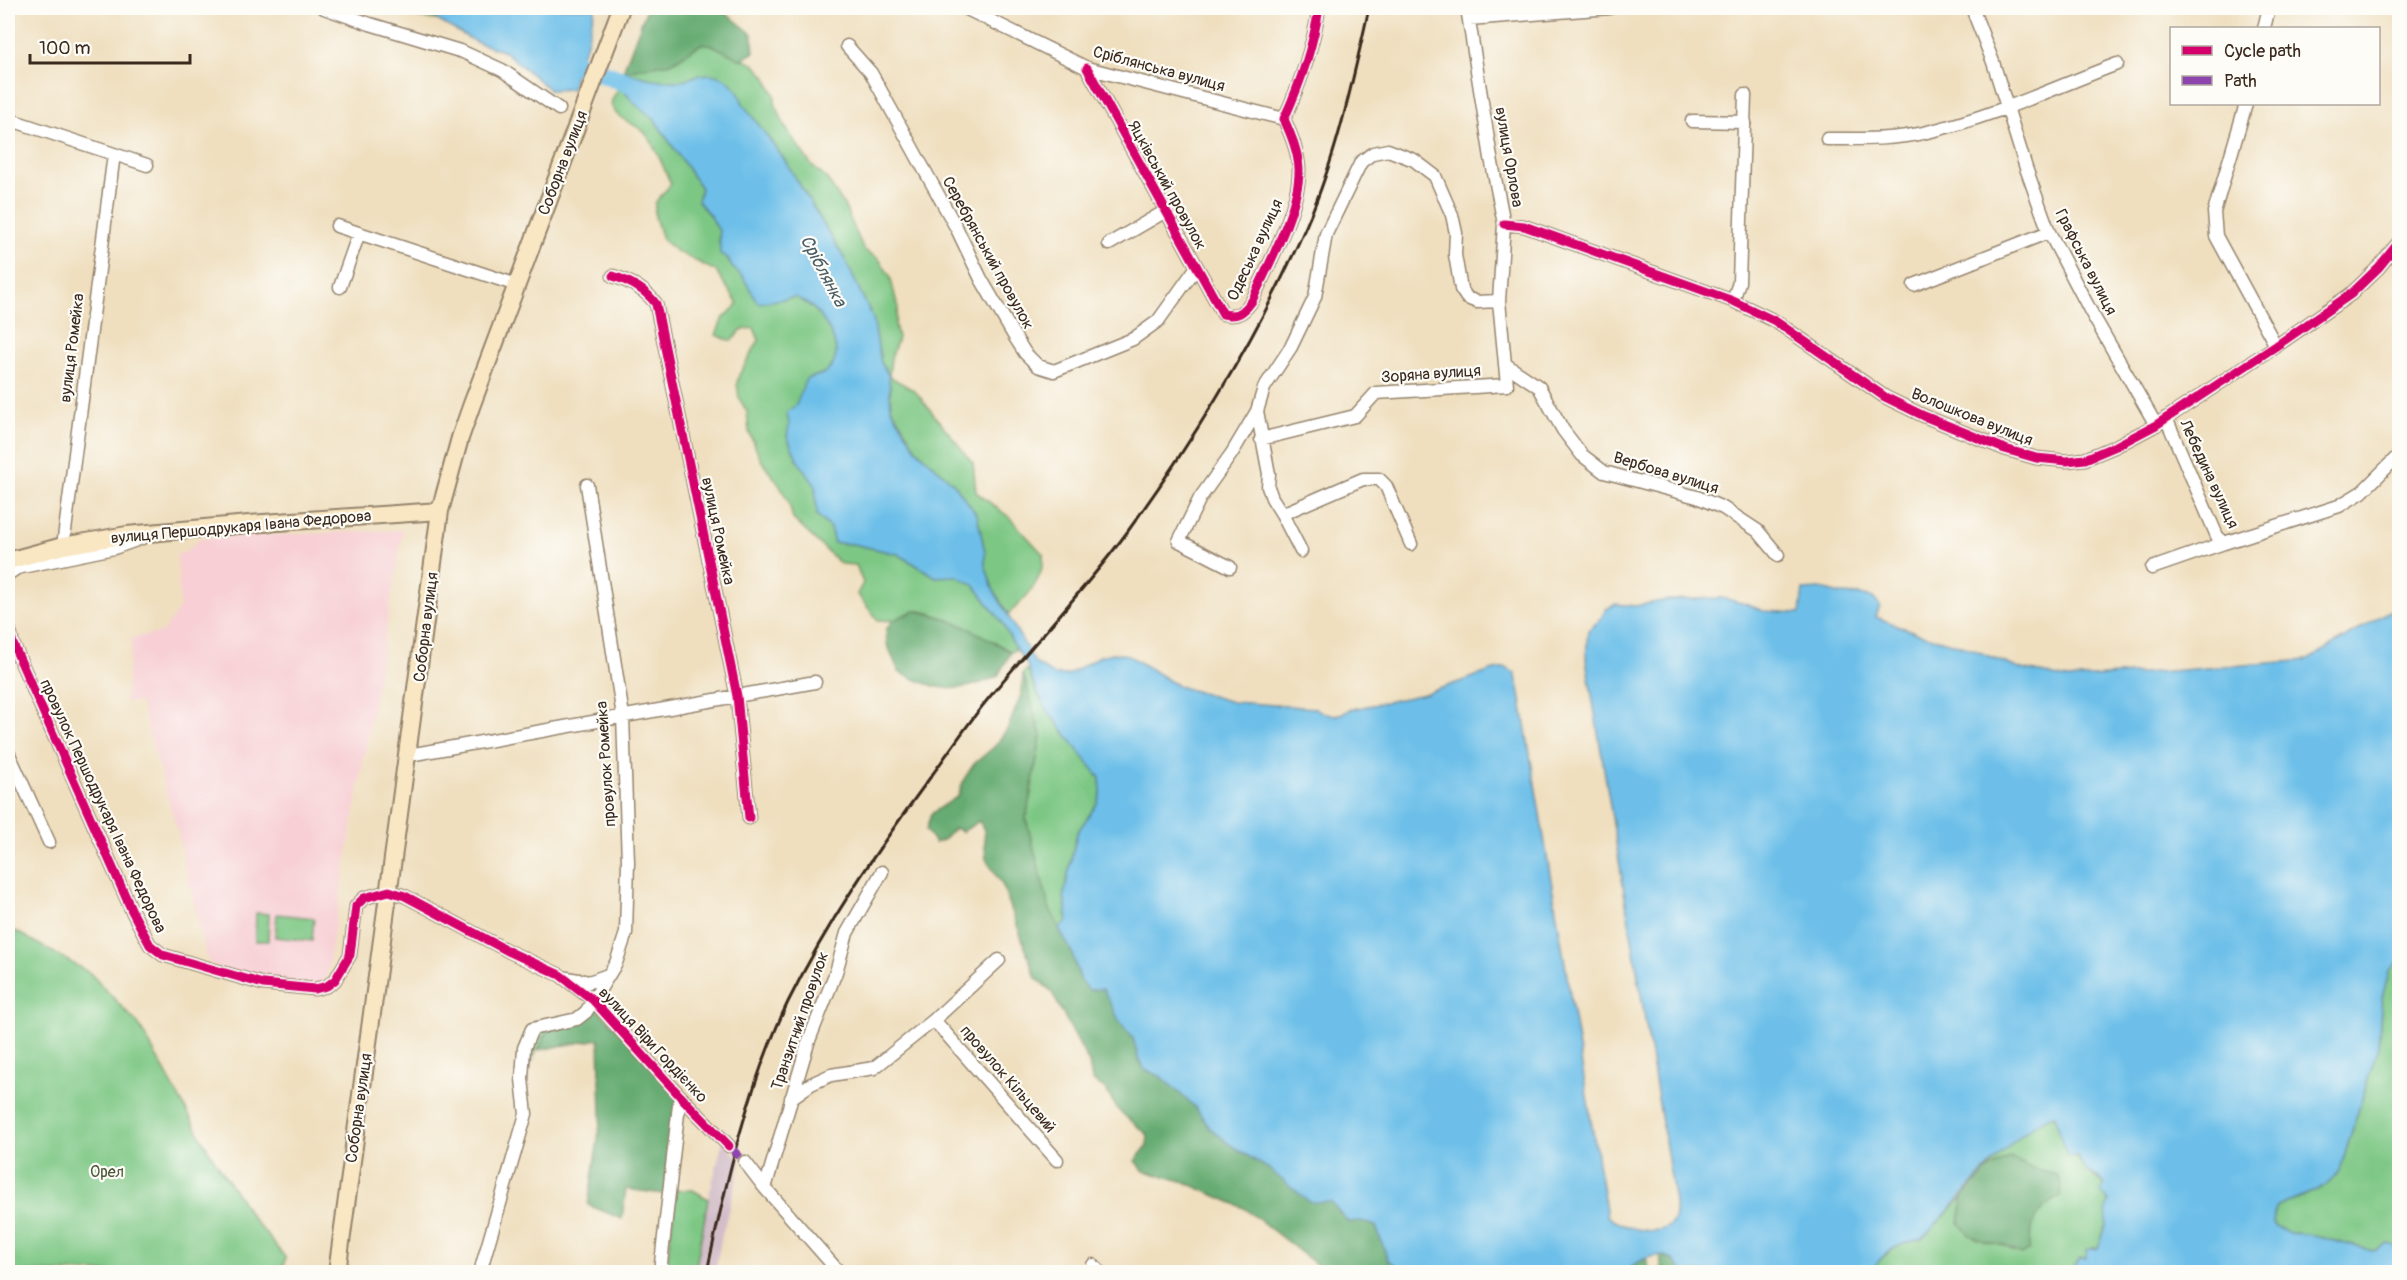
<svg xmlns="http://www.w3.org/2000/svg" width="2407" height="1280" viewBox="0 0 2407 1280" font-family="Pangolin,sans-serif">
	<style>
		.built { fill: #f7cfd4 }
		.industrial { fill: #d2bdc8 }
		.green { fill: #7dc784; stroke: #5c7851; stroke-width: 1.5 }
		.forest { fill: #66ac72; stroke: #506b48; stroke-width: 1.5 }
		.water { fill: #6dbfe9; stroke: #547484; stroke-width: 1.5 }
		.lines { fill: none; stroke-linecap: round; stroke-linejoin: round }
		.river { stroke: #6dbfe9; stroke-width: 20 }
		.street-casing { stroke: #95846e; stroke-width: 15 }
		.secondary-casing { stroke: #95846e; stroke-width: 20 }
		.street { stroke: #fff; stroke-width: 12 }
		.secondary { stroke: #f9e7c3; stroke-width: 16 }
		.rail { stroke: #3b2a1e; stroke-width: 3 }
		.quiet { stroke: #8e44ad; stroke-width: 8; stroke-dasharray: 15 8; stroke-linecap: butt }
		.cycleway-casing { stroke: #fdfcf7; stroke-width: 13 }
		.cycleway { stroke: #d6006c; stroke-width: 9 }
		.labels { text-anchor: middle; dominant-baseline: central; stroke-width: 4.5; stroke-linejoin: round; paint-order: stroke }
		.street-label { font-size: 16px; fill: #3b2a1e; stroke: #fdfcf7 }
		.park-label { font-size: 16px; fill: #4f593d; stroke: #fdfcf7 }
		.water-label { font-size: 18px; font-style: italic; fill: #4c5e65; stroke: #fdfcf7 }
	</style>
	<rect width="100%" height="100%" fill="#fdfcf7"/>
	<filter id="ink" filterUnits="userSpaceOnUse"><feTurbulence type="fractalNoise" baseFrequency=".0167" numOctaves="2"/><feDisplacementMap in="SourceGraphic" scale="12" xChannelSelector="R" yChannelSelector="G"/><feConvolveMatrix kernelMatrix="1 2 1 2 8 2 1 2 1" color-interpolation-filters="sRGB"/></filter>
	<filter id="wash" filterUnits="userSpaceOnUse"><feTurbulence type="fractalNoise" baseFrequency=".008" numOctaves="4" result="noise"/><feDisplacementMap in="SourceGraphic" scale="24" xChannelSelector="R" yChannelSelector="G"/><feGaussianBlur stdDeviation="1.35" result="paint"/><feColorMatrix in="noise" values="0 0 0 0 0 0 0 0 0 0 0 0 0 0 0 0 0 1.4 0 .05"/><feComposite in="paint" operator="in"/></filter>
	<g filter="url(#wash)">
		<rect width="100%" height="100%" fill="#efdfbf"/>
		<!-- built -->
		<path class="built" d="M403 530 326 978 318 985 264 978 215 967 207 959 177 829 140 702H125L132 638 163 632 180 607 177 554 184 553 201 538Z"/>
		<!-- industrial -->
		<path class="industrial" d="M723 1140 741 1162 722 1235 715 1272H695L708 1199Z"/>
		<!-- green -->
		<path class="green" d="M394 8H437L435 15 437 20 420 18 411 10Z
			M701 44H710L754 64 765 76 775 95V103L785 127 812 166 827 179 844 205 864 250 879 259 890 276 898 308 895 324 898 338 891 358 889 376 915 391 973 463 976 492 1009 517 1043 554C1046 577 1025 600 1008 614L993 589 985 565V552L977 516 955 485 916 449 891 407 889 376 881 363 873 318 844 258 784 159 743 104C737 84 722 73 701 75 693 76 686 81 678 81 659 82 640 77 623 71L671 63Z
			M620 86 633 102 654 119 701 188 699 194 701 206 711 217 719 231V243L732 267 743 277 758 303 796 297C802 301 811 305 816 311 829 326 849 358 824 373 819 376 811 377 806 379L787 436 798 461 815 485 817 515 830 528 834 543 853 544 898 554 936 577 957 575 974 585 1001 621 1016 649 1011 652C993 641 933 608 914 611 907 612 900 619 893 620 888 621 883 620 878 620L857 594 863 583 856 565 841 564 793 519 789 503 780 486 761 460 749 432 747 412 739 398 737 383 739 375 759 340 754 328 741 330 731 341 716 335 722 320 738 304 716 271 676 251 662 239 655 217V203L671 184C663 167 657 148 645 133 636 123 618 121 612 107 609 100 617 92 620 86Z
			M1028 669C1039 713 1077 741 1100 778L1101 792 1097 804 1077 833 1071 860 1064 895 1068 922 1059 929 1049 907 1026 819 1041 736 1023 673Z
			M256 913 269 914 268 941H255Z
			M277 914 314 918 312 941 275 937Z
			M8 927 90 973 139 1025 209 1151 251 1216 285 1257 283 1272H8Z
			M2397 961H2399V1247L2388 1244 2374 1251 2306 1234 2289 1233 2275 1226 2273 1222 2275 1207C2296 1197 2328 1191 2340 1170L2378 1047 2382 998 2389 971Z
			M551 1025 522 1079 532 1029Z
			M2055 1115C2059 1135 2072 1152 2084 1168 2091 1176 2100 1177 2105 1187 2110 1200 2106 1211 2108 1225 2102 1231 2102 1240 2098 1248H2092L2086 1258H2080L2068 1272H1871L1879 1260 1902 1243 1922 1239 1963 1197 1959 1223 1986 1242 2005 1246 2014 1252 2030 1238 2034 1219 2043 1206 2057 1175 2032 1169 2010 1157 1986 1171C2002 1152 2031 1120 2055 1115Z
			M676 1190H693L708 1199 695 1272H666Z"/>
		<!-- forest -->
		<path class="forest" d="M647 8H716L731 17 752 34 754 52 741 60 710 44H701L671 63 623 71Z
			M915 611C949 616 981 634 1011 652L998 676C959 695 937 691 899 672L887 644 886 630 893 620Z
			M1023 673 1041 736 1026 819 1049 907 1071 950 1081 981 1089 990 1103 989 1120 1022 1133 1038 1139 1060 1145 1070 1160 1076 1194 1106 1210 1128 1232 1146 1269 1169 1331 1202 1348 1222 1361 1221 1376 1226 1388 1260 1406 1272H1326L1244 1208 1182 1181 1144 1171 1135 1161 1147 1146 1148 1135 1118 1110 1106 1090 1092 1080 1089 1063 1051 991 1036 978 1003 886 986 859 984 830 979 821 962 832 955 828 943 840 935 843 926 830 931 814 958 796 964 779 974 764 995 746 1008 728 1022 692Z
			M592 1003 680 1096 670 1195 626 1189 622 1219 588 1205 601 1118 599 1039 538 1050 551 1025 577 1019Z
			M2010 1157 2032 1169 2057 1175 2061 1185V1196C2035 1210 2031 1220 2029 1250L2022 1255 2005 1246 1986 1242 1969 1235 1959 1223 1963 1197 1986 1171Z
			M1660 1256 1673 1259 1683 1272H1662Z
			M1646 1259 1650 1272H1628L1636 1262Z"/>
		<!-- water -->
		<path class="water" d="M437 8H595L586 46 577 64 572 89 550 90 505 52 476 42 437 20 435 15Z
			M623 71C640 77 659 82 678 81 686 81 693 76 701 75 722 71 737 84 743 104L784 159 844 258 873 318 881 363 889 376 891 408 916 449 955 485 977 515 985 552V565L993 589 1035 663 1054 675H1068L1100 656 1113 653 1128 655 1178 686 1232 702 1315 708C1327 717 1337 717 1349 710L1424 694 1494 670 1506 668 1515 673 1519 688 1607 1216C1619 1227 1663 1240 1673 1221 1676 1216 1675 1208 1675 1202L1586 659 1588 630 1600 620 1606 609 1616 604 1635 606 1668 600 1722 598 1746 604 1763 611 1800 613 1803 590 1821 589 1840 594 1860 595 1873 598 1880 606 1876 617 1917 633 1972 649 2017 668 2068 679 2308 660 2399 605V961L2389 971 2382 998 2378 1047 2340 1170C2328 1191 2296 1197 2275 1207L2273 1222 2275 1226 2289 1233 2306 1234 2374 1251 2388 1244 2399 1247V1272H2068L2080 1258H2086L2087 1250 2098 1248 2107 1224 2106 1210 2109 1200 2100 1192 2104 1184 2098 1177 2085 1170 2077 1156 2069 1157 2058 1131 2055 1115C2020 1122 1951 1211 1922 1239 1898 1244 1884 1251 1871 1272H1683C1679 1268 1676 1261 1670 1258 1656 1252 1635 1260 1628 1272H1407L1388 1260 1376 1226 1361 1221 1348 1222 1331 1202H1310L1269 1169 1232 1146 1210 1128 1194 1106 1160 1076 1145 1070 1139 1060 1133 1038 1120 1022 1103 989 1089 990 1081 981 1071 950 1059 929 1068 921 1064 895 1071 860 1077 833 1097 804 1101 792 1100 778 1047 710 1033 683 1026 662 1016 649 1001 621 974 585 957 576 936 577 898 554 853 544 834 543 830 528 817 515 815 485 798 461 787 436 789 425 787 412 796 405 806 379C811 377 819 376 824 373 849 358 829 326 816 311 811 305 802 301 796 297L758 303 743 277 732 267 728 258 720 254 719 231 711 217 698 201 701 188 654 119 633 102 620 86Z"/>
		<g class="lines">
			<!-- river -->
			<path class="river" d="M555 51 577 64 644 89"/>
		</g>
	</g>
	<g filter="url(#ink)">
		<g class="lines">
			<defs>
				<path id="street" d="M324 8 370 24 463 52 502 70 559 109
					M965 8 1087 68 1284 119
					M1972 8 1993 62 2026 168 2049 232 2091 312 2156 425
					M1469 19 1610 8
					M2264 28 2269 8
					M847 46 871 73 957 229 981 279 1013 334 1025 353 1038 366 1054 371 1133 339 1158 321 1196 268
					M1087 68 1223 314C1238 317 1243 313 1252 301 1268 265 1300 208 1299 169 1298 151 1291 135 1284 119 1301 82 1313 48 1319 8
					M2246 104 2214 212 2216 236 2276 346
					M8 119 114 154
					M1692 121 1745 122
					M1827 139C1859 139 1892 140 1923 133 1990 118 2054 88 2117 64
					M1504 224 1524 226 1733 301 1775 321 1885 397 1924 416 2005 449 2036 458 2067 461 2085 459 2116 446 2156 425 2276 346 2351 294 2379 267 2400 241
					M337 226 517 285
					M1109 244 1164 212
					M613 276C629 281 646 290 656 304L737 696 749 818
					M1914 285 2049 232
					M340 287 359 233
					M1733 301 1739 282 1745 95
					M1505 364 1539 387 1563 430 1582 455 1604 472 1697 497 1723 508 1758 531 1778 555
					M1257 411 1269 474 1268 487 1272 498 1282 514 1363 479H1379L1386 486 1411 544
					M1261 439 1355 416 1376 393 1507 385 1499 301 1504 224 1491 158 1467 8
					M1282 514 1301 551
					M2224 543 2339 506 2362 492 2400 454
					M63 546 114 154 147 165
					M1230 567 1179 541 1200 498 1232 453 1257 411 1264 388 1291 347 1315 297 1326 234 1361 162 1373 153 1388 150 1414 160 1435 176 1452 215 1456 233 1455 255 1461 289 1467 298 1477 302 1499 301
					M2152 568 2224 543 2217 536 2166 418
					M8 574 17 568 114 548 142 538
					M8 625 13 644 132 911 150 945 163 955 263 984 315 989 327 986 335 980 350 955 356 906 364 898 389 891 405 896 510 952 560 975 593 1000 680 1096 729 1146
					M8 752 49 842
					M409 755 815 682
					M567 978 589 982 608 975
					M934 1020 1057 1160
					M791 1098 811 1084 831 1075 874 1068 934 1020 999 960
					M745 1162 765 1188 839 1272
					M765 1188 808 1043 836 972 847 933 882 872
					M1093 1265 1100 1272
					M480 1272 526 1114 522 1079 524 1048 532 1029 577 1019 586 1012 616 963 626 933 628 862 623 716 587 485
					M660 1272 680 1096"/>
				<path id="secondary" d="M8 561 63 546 127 535 249 524 440 511
					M337 1272 440 511 460 438 472 404 621 8"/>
			</defs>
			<!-- street casing -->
			<use href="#street" class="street-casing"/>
			<!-- secondary casing -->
			<use href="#secondary" class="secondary-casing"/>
			<!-- street -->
			<use href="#street" class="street"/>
			<!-- secondary -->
			<use href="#secondary" class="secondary"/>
			<!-- rail -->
			<path class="rail" d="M707 1272C726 1182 748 1085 788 1002 828 921 879 847 932 775 951 749 968 723 988 699 1034 642 1085 590 1128 531 1197 435 1260 332 1307 224 1337 155 1353 80 1369 8"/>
			<!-- quiet -->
			<path class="quiet" d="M729 1146 745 1162"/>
			<defs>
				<path id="cycleway" d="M1087 68 1223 314C1238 317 1243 313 1252 301 1268 265 1300 208 1299 169 1298 151 1291 135 1284 119 1301 82 1313 48 1319 8
					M1504 224 1524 226 1733 301 1775 321 1885 397 1924 416 2005 449 2036 458 2067 461 2085 459 2116 446 2156 425 2276 346 2351 294 2379 267 2400 241
					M613 276C629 281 646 290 656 304L737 696 749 818
					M8 625 13 644 132 911 150 945 163 955 263 984 315 989 327 986 335 980 350 955 356 906 364 898 389 891 405 896 510 952 560 975 593 1000 680 1096 729 1146"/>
			</defs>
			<!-- cycleway casing -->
			<use href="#cycleway" class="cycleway-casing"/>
			<!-- cycleway -->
			<use href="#cycleway" class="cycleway"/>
		</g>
	</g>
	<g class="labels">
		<!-- street labels -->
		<g class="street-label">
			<text transform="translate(1159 69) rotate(15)">Сріблянська вулиця</text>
			<text transform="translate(1509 157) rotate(80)">вулиця Орлова</text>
			<text transform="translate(563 163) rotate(-69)">Соборна вулиця</text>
			<text transform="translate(1167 185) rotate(61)">Яцківський провулок</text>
			<text transform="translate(1255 250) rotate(-65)">Одеська вулиця</text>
			<text transform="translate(988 253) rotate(61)">Серебрянський провулок</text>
			<text transform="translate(2086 262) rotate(63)">Графська вулиця</text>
			<text transform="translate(72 348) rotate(-83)">вулиця Ромейка</text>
			<text transform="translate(1431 374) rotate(-4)">Зоряна вулиця</text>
			<text transform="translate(1972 417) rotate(22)">Волошкова вулиця</text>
			<text transform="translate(1666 473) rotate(17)">Вербова вулиця</text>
			<text transform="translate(2209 474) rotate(65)">Лебедина вулиця</text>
			<text transform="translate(241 527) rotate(-5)">вулиця Першодрукаря Івана Федорова</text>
			<text transform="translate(718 531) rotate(78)">вулиця Ромейка</text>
			<text transform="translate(426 627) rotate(-83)">Соборна вулиця</text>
			<text transform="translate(606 764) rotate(-94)">провулок Ромейка</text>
			<text transform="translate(103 806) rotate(65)">провулок Першодрукаря Івана Федорова</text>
			<text transform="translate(800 1021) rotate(-71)">Транзитний провулок</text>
			<text transform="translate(653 1045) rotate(47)">вулиця Віри Гордієнко</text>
			<text transform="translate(1008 1079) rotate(49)">провулок Кільцевий</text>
			<text transform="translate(359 1108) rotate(-82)">Соборна вулиця</text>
		</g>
		<!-- park labels -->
		<g class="park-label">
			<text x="107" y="1172">Орел</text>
		</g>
		<!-- water labels -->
		<g class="water-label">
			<text transform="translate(823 271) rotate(62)">Сріблянка</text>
		</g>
	</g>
	<!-- margin -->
	<rect width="2407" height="1280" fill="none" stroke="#fdfcf7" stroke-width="30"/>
	<!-- legend -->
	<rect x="2170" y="27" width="210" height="78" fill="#fdfcf7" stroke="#afa8a0" stroke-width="1.5"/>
	<rect x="2182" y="46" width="30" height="9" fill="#d6006c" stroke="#afa8a0" stroke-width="1.5"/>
	<text x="2224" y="57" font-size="18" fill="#3b2a1e">Cycle path</text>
	<rect x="2182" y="76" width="30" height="9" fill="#8e44ad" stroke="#afa8a0" stroke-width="1.5"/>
	<text x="2224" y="87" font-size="18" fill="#3b2a1e">Path</text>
	<!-- scale -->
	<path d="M30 54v9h160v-9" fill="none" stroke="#3b2a1e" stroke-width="3"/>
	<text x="39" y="54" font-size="18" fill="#3b2a1e" stroke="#fdfcf7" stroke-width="4.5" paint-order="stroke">100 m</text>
</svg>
